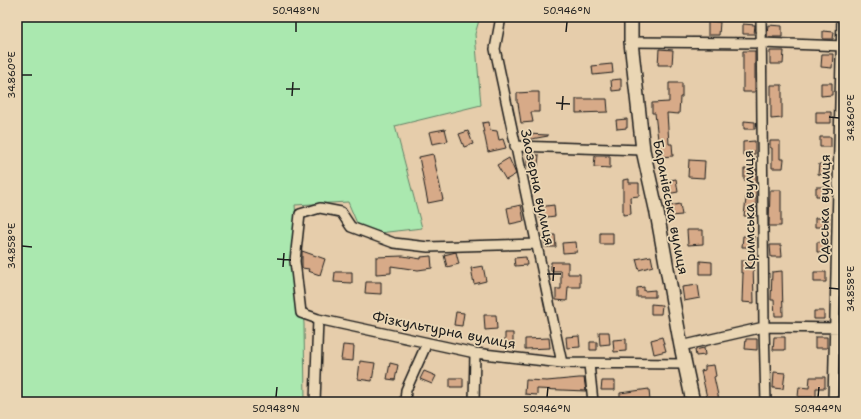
<svg xmlns="http://www.w3.org/2000/svg" width="861" height="419" viewBox="0 0 861 419" font-family="'Shantell Sans',sans-serif">
	<style>
		.green { fill: #aae8af; stroke: #638266 }
		.building { fill: #d7aa88; stroke: #1c1c1c }
		.lines { fill: none; stroke-linecap: round; stroke-linejoin: round }
		.minor-casing { stroke: #1c1c1c; stroke-width: 12 }
		.secondary-casing { stroke: #1c1c1c; stroke-width: 16 }
		.minor { stroke: #ead6b4; stroke-width: 9 }
		.secondary { stroke: #ead6b4; stroke-width: 13 }
		.ticks { fill: none; stroke: #1c1c1c; stroke-width: 1.5 }
		.labels { text-anchor: middle; dominant-baseline: central; stroke-width: 3.5; stroke-linejoin: round; paint-order: stroke }
		.street-label { font-size: 14px; fill: #1c1c1c; stroke: #ead6b4 }
		.neatline { fill: none; stroke: #1c1c1c; stroke-width: 1.5 }
		.ticks-label { font-size: 10px; text-anchor: middle; fill: #1c1c1c }
	</style>
	<rect width="100%" height="100%" fill="#e6cdab"/>
	<filter id="ink" filterUnits="userSpaceOnUse"><feTurbulence type="fractalNoise" baseFrequency=".025" numOctaves="2"/><feDisplacementMap in="SourceGraphic" scale="8" xChannelSelector="R" yChannelSelector="G"/><feConvolveMatrix kernelMatrix="1 2 1 2 8 2 1 2 1" color-interpolation-filters="sRGB"/></filter>
	<g filter="url(#ink)">
		<!-- green -->
		<path class="green" d="M17 17H480L475 34 481 105 395 126 422 228 362 235 348 202 295 205 304 324 305 402H17Z"/>
		<!-- building -->
		<path class="building" d="M708 21 720 22 719 35H708Z
			M743 24 755 25 754 34H743Z
			M768 25 782 26V37H767Z
			M823 31 834 32 833 39H823Z
			M659 49 673 50 672 65H658Z
			M743 51H755V92H743Z
			M770 51H784L783 64H770Z
			M822 54H833L832 68 821 67Z
			M612 64 613 73 593 75 592 66Z
			M621 79V90L612 91 611 80Z
			M669 83H682V97H680L679 114 667 113 669 144H672L673 156 660 157 655 113H652V103L669 102Z
			M821 83H832V95L821 96Z
			M771 85H782V118L771 119Z
			M533 92H539V112H531L533 122 521 123 518 103H517V93Z
			M576 99H607L608 112 576 113Z
			M816 112H831V123H816Z
			M627 119V128L617 129 616 120Z
			M744 121 755 122V129H744Z
			M489 122 490 130 497 131 499 140 503 139 506 148 488 152 482 123Z
			M445 129 448 141 432 144 429 132Z
			M468 131 473 144 464 147 459 134Z
			M526 134 548 135V136L526 140Z
			M820 137H831V147H820Z
			M755 141V154L743 155V142Z
			M770 141H780V159H784L783 168H772V148H770Z
			M433 154 443 200 428 203 419 157Z
			M527 155H539L538 166H527Z
			M595 156H610V168L594 167Z
			M509 158 516 174 506 180 497 165Z
			M689 160 705 161 704 178 688 177Z
			M819 164 828 165 827 175 818 174Z
			M744 169H756V217L744 216 748 180H744Z
			M629 179V183H639V196L630 197 631 214 623 215V180Z
			M676 179 678 192 667 194 665 181Z
			M816 187H827V196H816Z
			M770 190H781V226H769Z
			M680 204 682 215 670 216 669 206Z
			M521 205 524 221 510 224 507 208Z
			M554 205 555 216 540 218 539 207Z
			M815 218H829L828 227H815Z
			M687 230H703V244L688 245Z
			M600 233H613V244H600Z
			M545 235H555L556 247H545Z
			M743 236H754L753 247H742Z
			M576 242 577 252 563 253 562 243Z
			M817 242H827V252H817Z
			M770 245H781L782 257H771Z
			M302 251 325 259 320 275 308 271 309 269 302 268Z
			M456 252 459 264 447 267 444 255Z
			M403 256 421 259V257L431 256 432 268 418 270 391 266V273L376 274V257Z
			M651 256 653 266 639 270 636 259Z
			M526 257 527 265 515 266 514 258Z
			M700 261 712 262V274H700Z
			M741 261H753L754 303 742 302 743 273H741Z
			M551 262H568V274H580V287H568L567 301 556 300V289H561V271H551Z
			M483 266 486 281 474 284 471 268Z
			M782 271 783 316H775L774 300H771L772 272Z
			M335 272H352V283L334 282Z
			M814 272H826V282H814Z
			M366 282H381V294L365 293Z
			M698 285 700 298 684 301 682 287Z
			M644 287V291L655 290V297H637V288Z
			M651 304 662 305 661 314H651Z
			M814 311H824V319H814Z
			M456 312 464 313 462 326 454 325Z
			M484 315H496L497 329 485 330Z
			M599 332H609L610 344 600 345Z
			M505 333H513V343H505Z
			M579 336 580 347 567 348 566 337Z
			M662 337 666 351 654 354 651 340Z
			M774 337H785V350H773Z
			M815 337H827V348H815Z
			M549 338 550 348 525 349V339Z
			M626 339V351L614 352 613 340Z
			M746 339H757V350L745 349Z
			M590 342H597V350H590Z
			M343 345 354 346 353 361 341 360Z
			M704 348 705 355 696 356 695 350Z
			M360 361 375 363 372 381 358 379Z
			M390 363 398 365 395 380 387 379Z
			M714 365 716 376 714 377 719 400 708 402 701 371 705 370V366Z
			M424 371 436 376 432 384 420 379Z
			M774 372 785 373 783 389 773 388Z
			M810 377H825V388H816V397H798L799 387 809 388Z
			M450 378H463V387H450Z
			M579 378H584L586 391 537 389V395L525 394 526 380 547 381Z
			M602 381H615V390H601Z
			M649 389 650 402H620V393Z"/>
		<g class="lines">
			<defs>
				<path id="minor" d="M501 17 495 49 562 363
					M761 17 764 327 766 402
					M631 42 761 43 844 46
					M515 146 643 150
					M536 244 428 247 394 243 351 227 341 212 320 208 300 214 295 261 301 313 318 319 475 353 562 363 685 364
					M681 346 764 327 844 328
					M589 364 593 402
					M315 402 318 319
					M405 402 406 390 427 343
					M474 402 475 353
					M833 402 842 17"/>
				<path id="secondary" d="M631 17V42L643 150 657 213 681 346 693 402"/>
			</defs>
			<!-- minor casing -->
			<use href="#minor" class="minor-casing"/>
			<!-- secondary casing -->
			<use href="#secondary" class="secondary-casing"/>
			<!-- minor -->
			<use href="#minor" class="minor"/>
			<!-- secondary -->
			<use href="#secondary" class="secondary"/>
		</g>
	</g>
	<!-- ticks -->
	<path class="ticks" d="M296 32V22M566 32 567 22M22 75H32M286 89H300M292 96 293 82M556 103 570 104M562 110 563 96M829 117 839 118M22 246 32 247M277 259 291 260M283 267 284 253M547 274H561M553 281 554 267M829 288 839 289M276 397 277 387M547 397 548 387M818 397 819 387"/>
	<g class="labels">
		<!-- street labels -->
		<g class="street-label">
			<text transform="translate(538 187) rotate(78)">Заозерна вулиця</text>
			<text transform="translate(671 207) rotate(79)">Баранівська вулиця</text>
			<text transform="translate(824 209) rotate(-89)">Одеська вулиця</text>
			<text transform="translate(749 210) rotate(-91)">Кримська вулиця</text>
			<text transform="translate(444 330) rotate(11)">Фізкультурна вулиця</text>
		</g>
	</g>
	<!-- margin -->
	<rect width="861" height="419" fill="none" stroke="#ead6b4" stroke-width="44"/>
	<rect x="22" y="22" width="817" height="375" class="neatline"/>
	<g class="ticks-label">
		<text x="296" y="14">50.948°N</text>
		<text x="567" y="14">50.946°N</text>
		<text transform="translate(11 75) rotate(-90)" y="4">34.860°E</text>
		<text transform="translate(850 118) rotate(-90)" y="4">34.860°E</text>
		<text transform="translate(11 246) rotate(-90)" y="4">34.858°E</text>
		<text transform="translate(850 289) rotate(-90)" y="4">34.858°E</text>
		<text x="276" y="412">50.948°N</text>
		<text x="547" y="412">50.946°N</text>
		<text x="818" y="412">50.944°N</text>
	</g>
</svg>
